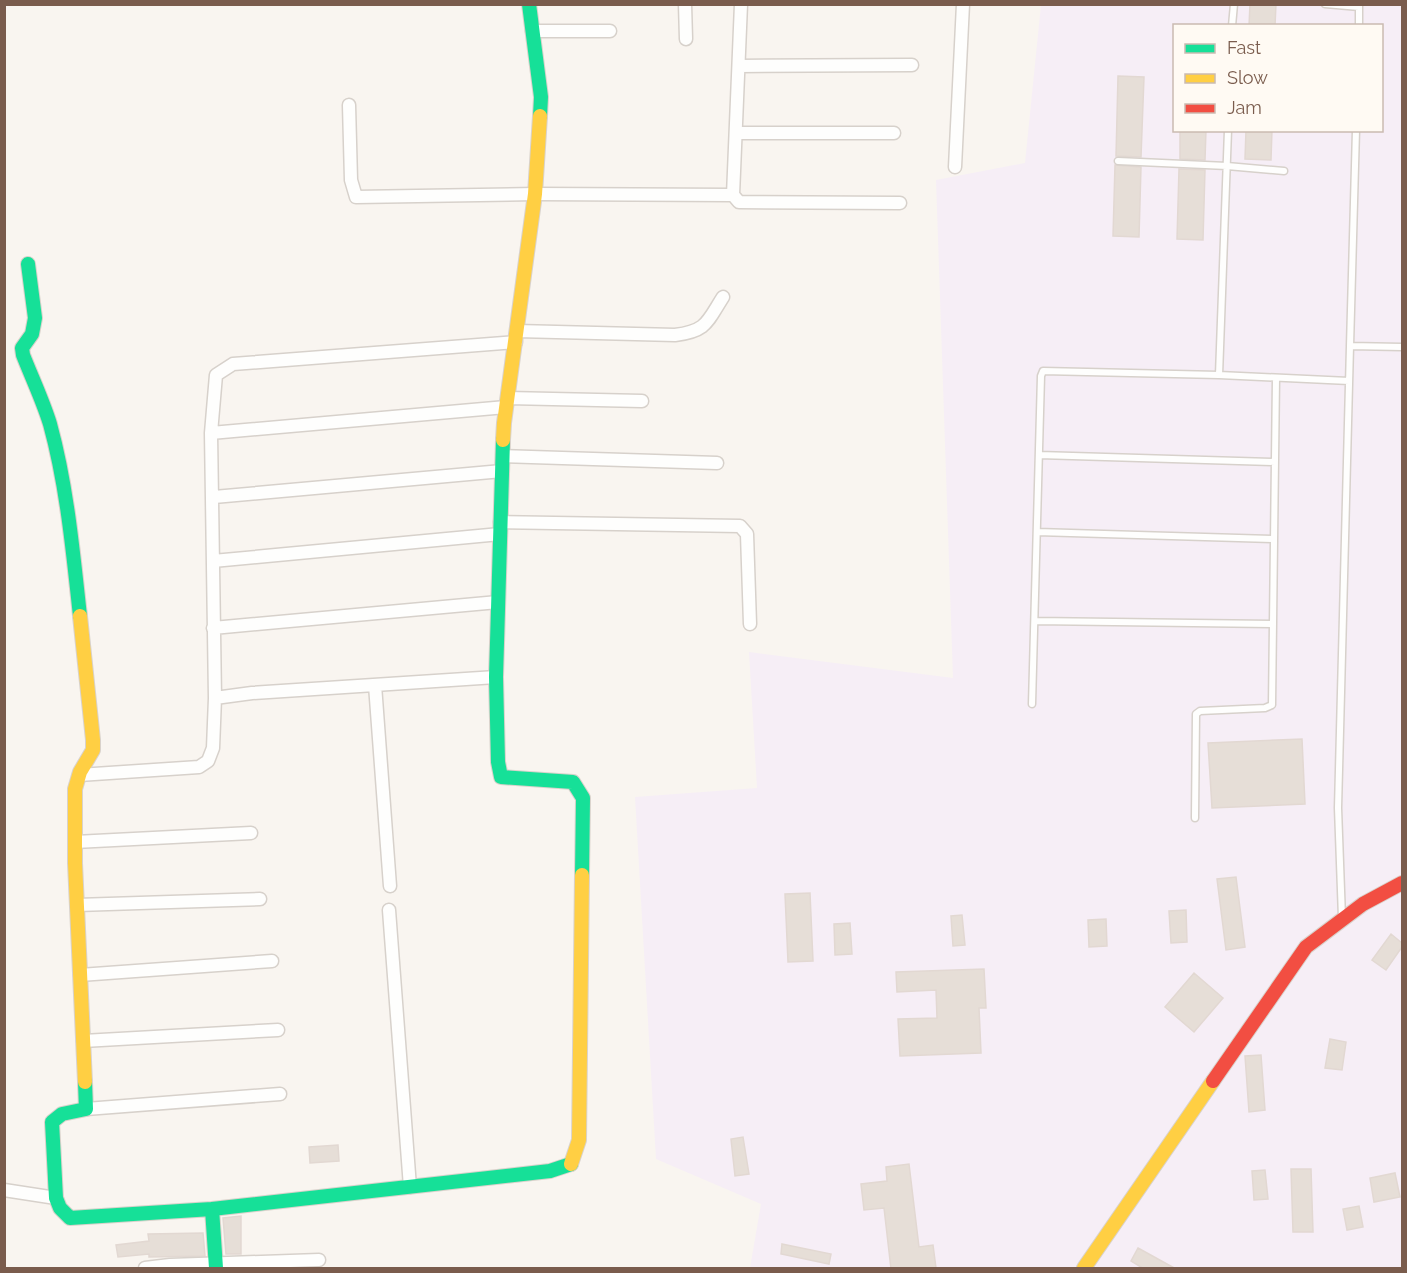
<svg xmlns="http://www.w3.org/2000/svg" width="1407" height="1273" viewBox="0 0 1407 1273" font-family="Raleway,sans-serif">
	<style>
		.education { fill: #f6eef6; fill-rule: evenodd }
		.building { fill: #e6ded7; stroke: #e2d8d2; stroke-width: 1.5 }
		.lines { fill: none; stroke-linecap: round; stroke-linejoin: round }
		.lane-casing { stroke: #d7d1cb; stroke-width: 9 }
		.street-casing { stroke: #d7d1cb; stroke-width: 15 }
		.fast-casing { stroke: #d9d2cb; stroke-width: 16 }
		.slow-casing { stroke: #d9d2cb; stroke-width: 16 }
		.jam-casing { stroke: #d9d2cb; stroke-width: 16 }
		.lane { stroke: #fefefd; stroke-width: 6 }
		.street { stroke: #fefefd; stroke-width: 12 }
		.fast { stroke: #16e098; stroke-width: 14 }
		.slow { stroke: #ffcf43; stroke-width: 14 }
		.jam { stroke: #f24e42; stroke-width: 14 }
	</style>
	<rect width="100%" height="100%" fill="#f9f5f0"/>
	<!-- education -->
	<path class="education" d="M1041 5H1402V1268H750L761 1204 656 1159 635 797 757 788 749 652 953 678 936 180 1025 163ZM1174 26H1382V130H1174Z"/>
	<!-- building -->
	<path class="building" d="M1250 4H1276L1275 26H1249Z
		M1118 76 1144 77 1141 157 1116 156Z
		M1180 130H1206L1205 160 1180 159Z
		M1246 130H1272L1271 160 1245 159Z
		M1115 165 1141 167 1139 237 1113 236Z
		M1179 169 1205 170 1203 240 1177 239Z
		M1302 739 1305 804 1212 808 1208 743Z
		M1236 877 1245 947 1226 950 1217 879Z
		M810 893 813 961 788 962 785 894Z
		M1186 910 1187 942 1171 943 1169 911Z
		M962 915 965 945 953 946 951 916Z
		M1106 919 1107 946 1089 947 1088 920Z
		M850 923 852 954 835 955 834 924Z
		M1391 934 1402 943V947L1386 970 1372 960Z
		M984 969 986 1008H979L981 1053 900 1056 898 1019 937 1018 936 990 897 992 896 972Z
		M1194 973 1223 998 1194 1032 1165 1007Z
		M1330 1039 1346 1042 1342 1070 1325 1068Z
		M1261 1055 1265 1110 1249 1112 1245 1056Z
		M743 1137 749 1174 735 1176 731 1139Z
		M338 1145 339 1161 310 1163 309 1147Z
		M909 1164 919 1247 933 1245 936 1268 891 1269 884 1208 864 1210 861 1184 887 1181 886 1167Z
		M1291 1169H1311L1313 1232H1293Z
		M1265 1170 1268 1199 1254 1200 1252 1171Z
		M1395 1173 1400 1197 1374 1202 1370 1178Z
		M1359 1206 1363 1227 1347 1230 1343 1209Z
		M241 1216V1254H226L223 1218Z
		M203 1233 205 1256 149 1257V1254L118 1257 116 1245 149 1241 148 1234Z
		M782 1244 831 1254 829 1264 781 1254Z
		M1138 1248 1176 1269H1144L1131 1261Z"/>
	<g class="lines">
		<defs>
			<path id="lane" d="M1325 4 1359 7
				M1232 26 1234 4
				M1359 26V5
				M1228 130 1219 375 1349 381
				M1356 130 1350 346 1402 347
				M1118 161 1227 166 1284 171
				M1039 455 1275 462
				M1037 532 1274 539
				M1035 621 1273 624
				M1032 704 1041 376 1043 371 1219 375
				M1195 818 1196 714 1200 711 1265 708 1272 705 1276 378
				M1342 918 1338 808 1350 346"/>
			<path id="street" d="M685 4 686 39
				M532 31H610
				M739 66 912 65
				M349 105 351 180 356 197 535 194 733 195 741 4
				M736 133H894
				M955 167 963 4
				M733 195 739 202 900 203
				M517 331 675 335C707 331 707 322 723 297
				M508 398 642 401
				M211 433 506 407
				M503 456 717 463
				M214 497 502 471
				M500 522 740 526 747 534 750 624
				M213 561 500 534
				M213 628 498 602
				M375 685 390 886
				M215 698 211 433 216 375 233 364 516 342
				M79 775 199 767 208 761 213 748 215 698 252 693 496 677
				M75 842 251 833
				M77 905 260 899
				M389 910 410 1187
				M80 975 272 961
				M83 1041 278 1030
				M86 1109 280 1094
				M4 1190 56 1198
				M145 1268 170 1265 319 1260"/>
			<path id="fast" d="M529 4 541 97 540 116
				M28 264 35 318 32 334 22 348 23 355C32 378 43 401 50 424 67 486 73 552 80 616
				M503 440 496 677 498 762 501 777 573 782 583 798 582 875
				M85 1082 86 1109 62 1114 52 1122 56 1198 60 1208 70 1218 212 1209 216 1268
				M212 1209 550 1171 571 1164"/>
			<path id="slow" d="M503 440 504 423 535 194 540 116
				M80 616 93 740V750L80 772 75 789V863L85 1082
				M571 1164 579 1140 582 875
				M1084 1268 1213 1081"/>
			<path id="jam" d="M1213 1081 1306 947 1363 904 1402 883"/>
		</defs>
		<!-- lane casing -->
		<use href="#lane" class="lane-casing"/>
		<!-- street casing -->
		<use href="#street" class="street-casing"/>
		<!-- fast casing -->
		<use href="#fast" class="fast-casing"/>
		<!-- slow casing -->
		<use href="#slow" class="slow-casing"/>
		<!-- jam casing -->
		<use href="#jam" class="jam-casing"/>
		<!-- lane -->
		<use href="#lane" class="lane"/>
		<!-- street -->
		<use href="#street" class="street"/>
		<!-- fast -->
		<use href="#fast" class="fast"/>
		<!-- slow -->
		<use href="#slow" class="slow"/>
		<!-- jam -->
		<use href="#jam" class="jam"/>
	</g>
	<!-- border -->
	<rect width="1407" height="1273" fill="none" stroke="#7a5c4d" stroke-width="12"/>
	<!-- legend -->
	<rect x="1173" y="24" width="210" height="108" fill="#fffaf3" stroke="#cabbb1" stroke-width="1.5"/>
	<rect x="1185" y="44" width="30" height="9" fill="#16e098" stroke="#cabbb1" stroke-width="1.5"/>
	<text x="1227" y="54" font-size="18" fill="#7a5c4d">Fast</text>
	<rect x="1185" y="74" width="30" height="9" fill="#ffcf43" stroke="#cabbb1" stroke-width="1.5"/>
	<text x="1227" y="84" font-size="18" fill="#7a5c4d">Slow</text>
	<rect x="1185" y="104" width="30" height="9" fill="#f24e42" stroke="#cabbb1" stroke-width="1.5"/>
	<text x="1227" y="114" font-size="18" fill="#7a5c4d">Jam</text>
</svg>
